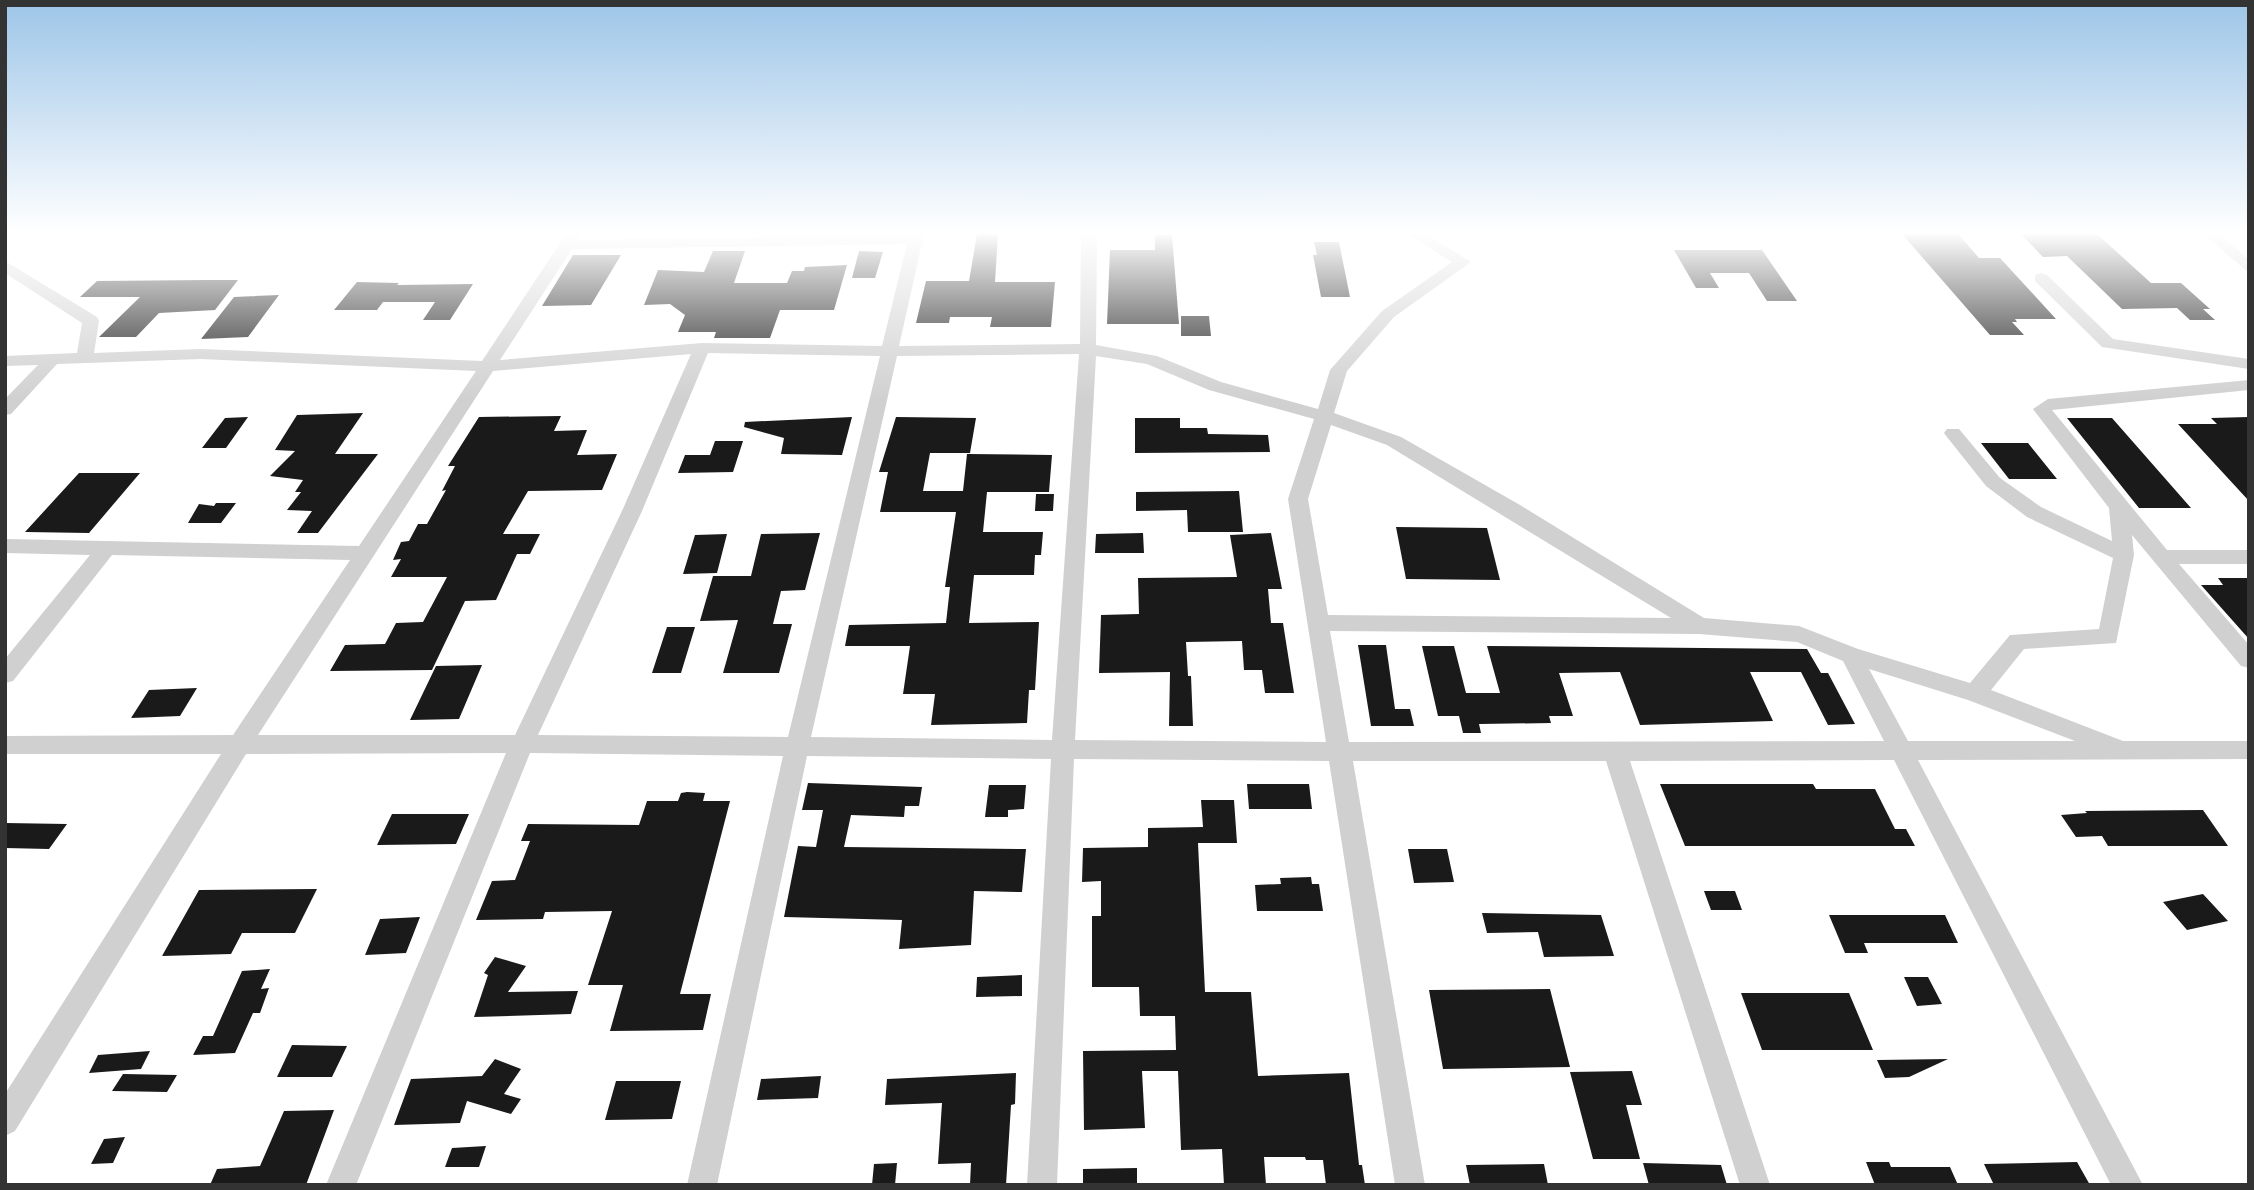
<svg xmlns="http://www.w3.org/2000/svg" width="2254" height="1190" viewBox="0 0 2254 1190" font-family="'DM Sans',sans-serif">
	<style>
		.building { fill: #1a1a1a }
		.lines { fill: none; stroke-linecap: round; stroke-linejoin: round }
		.minor { fill: #d0d0d0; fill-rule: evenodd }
	</style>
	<rect width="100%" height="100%" fill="#fff"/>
	<!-- building -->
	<path class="building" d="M977 234H998L995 282H1055L1051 327H990L992 317H950L949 323H916L926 281H969Z
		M1902 234H1958L1979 258H2000L2056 319H2015L2017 322H2012L2024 335H1990Z
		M2021 234H2097L2151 283H2181L2210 309H2203L2215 320H2190L2177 308 2122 309 2067 256 2043 257Z
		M1155 235H1172L1179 324H1107L1110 250H1155Z
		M1314 242H1339L1350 297H1321L1313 255H1317Z
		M1674 250H1762L1797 301H1767L1749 273H1710L1719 288H1696Z
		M713 251H745L734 283H787L792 271H804L805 267 847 265 834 310H780L770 338H714L716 332H678L685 315 670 304 644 305 658 270 704 272Z
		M859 251 883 252 875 278H852Z
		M573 255H621L591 305 542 306Z
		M205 280H238L215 310 159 313 136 337H99L140 297H80L97 281Z
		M357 282 399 283 397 285 473 284 450 320H423L435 302H383L377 310H334Z
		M279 295 248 337 201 339 234 297Z
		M1181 316H1209L1211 336H1181Z
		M363 413 335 454H378L318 533H297L312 511 287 510 301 492H295L303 480 270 476 295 451 275 450 297 415Z
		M561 416 554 431 587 430 577 455 617 454 602 490 528 491 503 534H540L530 554H517L496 600 465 601 432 670 330 671 345 645 385 644 396 623 423 622 447 577H391L401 559 393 560 401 542 409 541 418 524H427L446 490 442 491 455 466H448L479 417Z
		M248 417 226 448H202L225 418Z
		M852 417 842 455 781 454 784 438 744 427 745 422Z
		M896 417 976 418 970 453H930L923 491H963L967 454 1052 455 1049 492H987L983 532H1043L1041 555H1035L1034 575H974L969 623 1039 622 1035 690H1029L1027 723 931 725 935 694H903L910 646H845L849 625 946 623 950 587H945L956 512H880L888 472H879Z
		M2249 417V501L2178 424H2217L2211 418Z
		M1135 418H1180V428H1207L1208 434 1268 435 1270 452 1135 453Z
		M2067 418H2112L2191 508H2139Z
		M715 441H743L733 472 678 473 685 455H710Z
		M1981 443H2028L2057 479H2009Z
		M79 473H140L89 533 25 532Z
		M1239 491 1243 532H1188L1187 510 1136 511V492Z
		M1036 494H1054L1053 511H1035Z
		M216 503H236L221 523H188L199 504 214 506Z
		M1396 527 1487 528 1500 580 1406 579Z
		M820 533 805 590 781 591 773 624H792L779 673H723L738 620 700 621 713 576H751L761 534Z
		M1143 533 1144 553H1095L1096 534Z
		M1271 533 1282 589H1268L1271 623H1283L1294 693H1265L1262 670H1244L1242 641 1186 642 1188 676H1191L1193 726H1169L1170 672 1099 673 1101 615 1139 614 1138 578 1237 577 1230 535Z
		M727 534 717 573 683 574 695 535Z
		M2218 578H2249V639L2201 585H2223Z
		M667 627H695L681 673H652Z
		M1358 645H1386L1395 709H1410L1414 726H1371Z
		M1422 646H1454L1466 693H1500L1487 646 1807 649 1821 673H1828L1855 724 1828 725 1801 672H1750L1773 721 1640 725 1620 672 1559 673 1573 716H1549L1551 723 1479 724 1481 733H1463L1459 716H1438Z
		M482 665 459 719 410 720 436 666Z
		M197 688 180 716 131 718 149 690Z
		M808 783 922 787 919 806H905L904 817 851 815 844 847 1026 849 1022 892 974 891 971 945 899 949 902 920 784 917 798 846 816 847 823 810H802Z
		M1247 784H1309L1312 809H1249Z
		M1660 784H1813L1816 789H1875L1895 829H1906L1915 846H1685Z
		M989 785H1026L1024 809 1008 810V817H985Z
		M687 792 705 793 703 801H730L680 994H711L703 1030 610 1031 623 985H588L612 911 545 912 543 919 476 920 492 881 515 880 530 841H521L528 824 639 825 647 801H678L681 793Z
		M1201 800H1234L1237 843H1198L1205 992H1251L1258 1076 1349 1073 1359 1165H1362L1365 1185H1326L1323 1160H1306L1305 1157H1264L1266 1185H1224L1222 1149 1181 1150 1178 1071H1142L1145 1128 1084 1130 1083 1051 1176 1050 1175 1016H1140L1139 987H1092V916H1101V881L1082 882 1083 848 1148 847V828L1203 827Z
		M2203 810 2228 846H2108L2102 836 2076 837 2061 815 2087 813 2085 811Z
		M392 814H469L456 844 377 845Z
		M5 823 67 824 49 849 5 848Z
		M1408 849H1447L1454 882 1414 883Z
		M1311 877 1312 884H1319L1323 911H1257L1255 885 1281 884 1280 878Z
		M317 889 295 933H242L231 954 162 956 199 890Z
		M1704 891H1735L1742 910H1711Z
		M2203 894 2228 921 2187 930 2163 902Z
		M1482 913 1601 915 1614 956 1544 957 1538 932 1487 933Z
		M1829 915H1945L1958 943H1864L1868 953H1845Z
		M420 917 406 953 365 955 380 919Z
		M495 957 526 966 508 992 578 991 571 1014 474 1017 488 975 484 973Z
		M270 969 261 989 269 988 260 1013H253L235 1053 193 1055 203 1036H213L242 971Z
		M1022 975V996L976 997 977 977Z
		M1904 977H1928L1942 1004 1917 1006Z
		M1550 989 1570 1067 1443 1069 1429 990Z
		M1741 993H1849L1873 1050H1762Z
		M292 1045 347 1046 332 1077H277Z
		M150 1051 141 1069 89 1073 98 1055Z
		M495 1059 521 1069 504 1094 521 1099 511 1114 467 1101 460 1123 394 1125 411 1079 482 1076Z
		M1948 1059 1909 1077 1885 1078 1877 1060Z
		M1632 1071 1642 1105H1626L1640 1159H1593L1570 1072Z
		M1016 1073 1015 1104 1011 1105 1006 1185H970L971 1163 938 1164 942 1103 885 1105 887 1079Z
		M123 1074 177 1075 167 1092 112 1091Z
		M821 1076 818 1098 757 1100 761 1079Z
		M616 1081H681L672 1119 605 1120Z
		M334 1110 306 1185H210L217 1169 260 1166 284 1111Z
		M125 1137 113 1163 91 1164 104 1139Z
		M486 1146 479 1167H445L452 1148Z
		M1866 1162H1889L1891 1167H1950L1958 1185H1875Z
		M2077 1162 2090 1185H1994L1984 1164Z
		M897 1163 895 1185H872L874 1164Z
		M1643 1163 1721 1165 1727 1185H1649Z
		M1544 1164 1548 1185H1470L1466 1165Z
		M1137 1168V1185H1083V1169Z"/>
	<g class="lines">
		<!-- minor -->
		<path class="minor" d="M566 234H581L578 240 924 234 899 346 1080 344 1081 234H1097L1096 345 1157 356 1221 382 1318 409 1330 370 1382 311 1452 262 1407 234H1426L1471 262 1394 317 1347 371 1334 413 1401 437 1520 505 1704 618 1799 626 1858 649 1970 683 2010 635 2099 629 2113 558 2027 517 1986 486 1947 437 1944 433 1947 429H1959L2000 478 2041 507 2112 541 2109 508 2036 413 2033 409 2048 399 2249 380V390L2052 410 2167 550H2249V564H2179L2249 645V668L2241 666 2132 535 2134 555 2116 643 2024 649 1991 690 2123 741H2249V759L1918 760 2143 1185H2111L1894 760 1630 761 1770 1185H1740L1606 761H1353L1425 1185H1395L1329 761 1074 759 1057 1185H1027L1051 759 807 756 717 1185H687L783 756 530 753 356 1185H326L506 753 246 754 15 1131 5 1136V1094L221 754H5V736L233 735 350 560 112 555 13 681 5 683V659L90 555 5 553V539L359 546 476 371 201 359 57 364 11 414 5 415V399L38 365 5 366V356L77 353 82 323 5 273V261L97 317 99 321 94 353 201 349 482 361ZM907 244 882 346 702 343 500 360 572 249ZM708 353 880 356 788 737 538 735 642 511ZM691 354 622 511 515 735H258L493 371ZM1079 354 1052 740 811 737 897 356ZM1096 356 1147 364 1209 390 1314 419 1288 499 1326 742 1075 740ZM1331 425 1387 445 1671 618 1328 615 1308 499ZM1330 631 1699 634 1797 642 1843 661 1884 741 1349 742ZM1869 669 1968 700 2075 741H1908Z
			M2203 234H2220L2249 260V273Z
			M2041 273 2047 275 2113 339 2249 359V369L2102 347 2035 281V275Z"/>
	</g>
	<!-- sky -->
	<linearGradient id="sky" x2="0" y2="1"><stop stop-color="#9dc5e8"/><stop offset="0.58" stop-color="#fff"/><stop offset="1" stop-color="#fff" stop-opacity="0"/></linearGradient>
	<rect width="2254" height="401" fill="url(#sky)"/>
	<!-- border -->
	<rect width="2254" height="1190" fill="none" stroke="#333333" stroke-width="14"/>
</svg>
